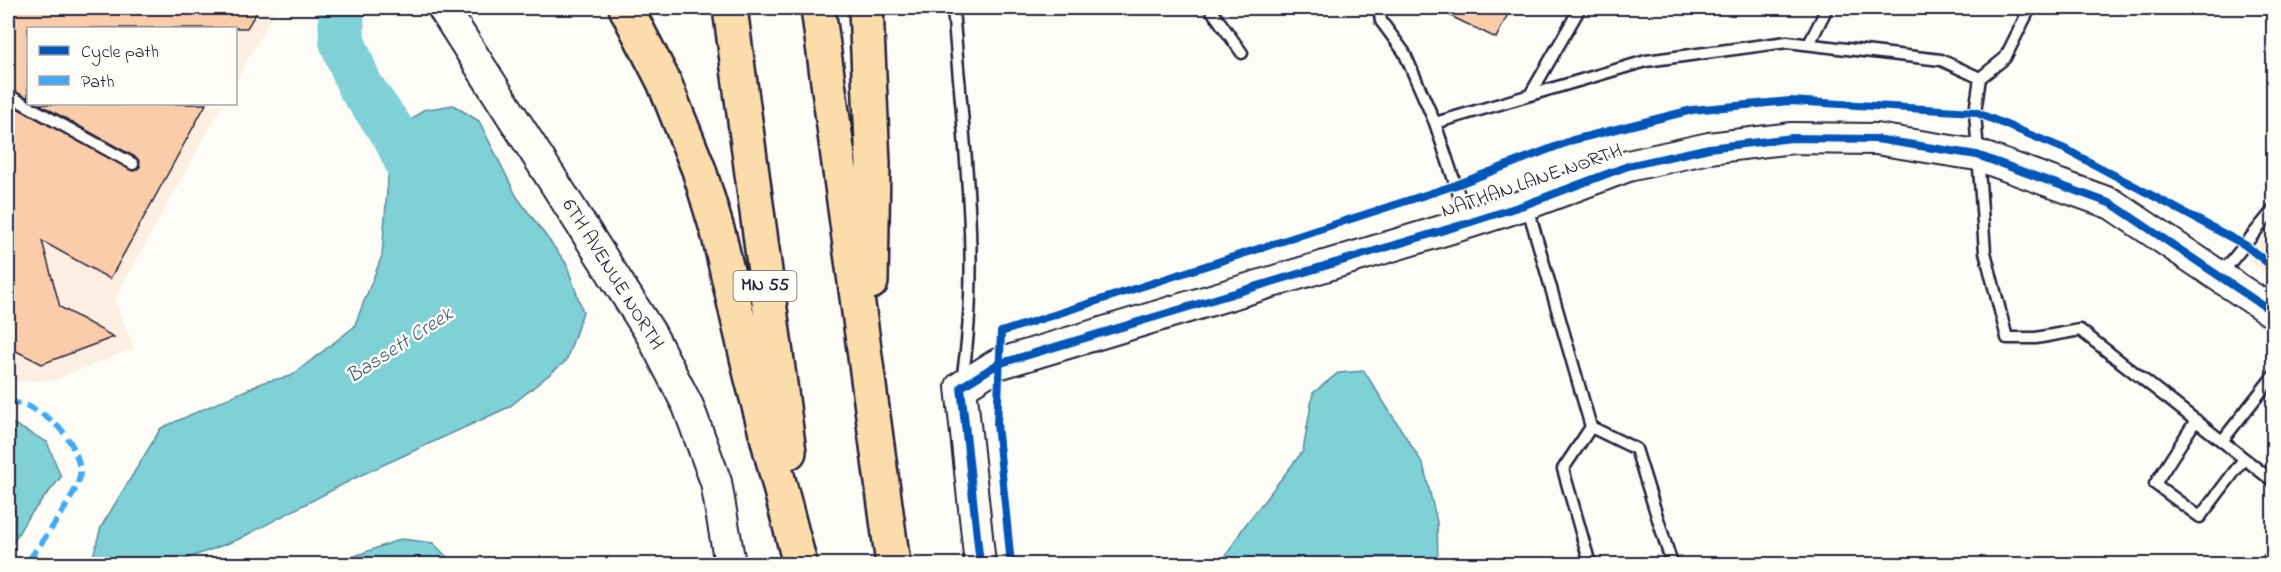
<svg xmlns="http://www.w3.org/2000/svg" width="2281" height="572" viewBox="0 0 2281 572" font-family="'Indie Flower',sans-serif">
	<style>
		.built { fill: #fceee0 }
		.water { fill: #7fd1d7; stroke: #5a8b99; stroke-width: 1.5 }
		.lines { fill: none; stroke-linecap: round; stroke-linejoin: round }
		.river { stroke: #7fd1d7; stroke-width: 46 }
		.building { fill: #fbccaa; stroke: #22223b; stroke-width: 1.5 }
		.lane-casing { stroke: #22223b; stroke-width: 15 }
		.secondary-casing { stroke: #22223b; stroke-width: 34 }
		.highway-casing { stroke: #22223b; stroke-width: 38 }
		.lane { stroke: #fdfcf7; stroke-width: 10 }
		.secondary { stroke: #fdfcf7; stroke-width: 30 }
		.highway { stroke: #fddcac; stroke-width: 33 }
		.quiet { stroke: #3fa9f5; stroke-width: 6; stroke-dasharray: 12 6; stroke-linecap: butt }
		.cycleway-casing { stroke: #fdfcf7; stroke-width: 11 }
		.cycleway { stroke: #0057b8; stroke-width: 8 }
		.labels { text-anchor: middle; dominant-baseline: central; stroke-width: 5; stroke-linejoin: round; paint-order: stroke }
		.shield { fill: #fdfcf7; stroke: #646373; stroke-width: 1.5 }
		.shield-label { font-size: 18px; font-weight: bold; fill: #22223b }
		.street-label { font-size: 20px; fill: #22223b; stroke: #fdfcf7 }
		.water-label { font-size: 21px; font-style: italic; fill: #435f72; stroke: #fdfcf7 }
	</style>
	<rect width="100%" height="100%" fill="#fdfcf7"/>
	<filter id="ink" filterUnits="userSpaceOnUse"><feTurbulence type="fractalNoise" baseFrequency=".0167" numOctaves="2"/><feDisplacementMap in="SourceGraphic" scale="12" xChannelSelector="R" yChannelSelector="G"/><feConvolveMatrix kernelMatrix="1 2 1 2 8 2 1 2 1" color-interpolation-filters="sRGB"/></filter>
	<g filter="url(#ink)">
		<!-- built -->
		<path class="built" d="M8 8H276L236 81V28H28V104H223L114 300 134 348 55 380 8 382Z
			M2273 224V279L2247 258Z"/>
		<!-- water -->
		<path class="water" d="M453 105 479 121 517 197 566 263 583 312 566 361 509 407 359 476 237 540 172 564H91L101 527 161 428 264 382 291 376 354 327 382 256 391 138 423 110Z
			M1364 371 1423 464 1437 522 1438 564H1221L1243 528 1303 451 1313 393 1338 373Z
			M8 421 47 442 61 477 26 520 8 552Z
			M401 539 433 543 454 564H333Z"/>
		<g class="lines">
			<!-- river -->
			<path class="river" d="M341 8 342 41 360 86 395 135 421 192"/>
		</g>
		<!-- building -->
		<path class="building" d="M8 8H259L247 28H28V98L8 88Z
			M1434 8H1511L1496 38Z
			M8 103 133 171 140 167 137 158 39 104H206L110 279 42 241 60 307 114 337 42 364 8 347Z"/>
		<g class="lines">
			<defs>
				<path id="lane" d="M953 8C962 131 982 258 962 380
					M1210 8 1242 53
					M1379 8 1381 21 1404 52 1435 123
					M1809 44 1827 8
					M1980 78 2005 58 2030 8
					M8 95 133 164
					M1530 95 1580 8
					M1527 205 1591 427 1563 469 1590 564
					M1468 222 1435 123 1646 61 1787 42 1941 60 1980 78 1975 112 1985 252 2007 338H2036L2080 330 2222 441
					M2221 274 2274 209
					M2274 375 2222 441 2274 482
					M2196 420 2155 484 2200 517 2244 459
					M1591 427 1636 449 1672 564
					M2272 564 2270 558 2274 555"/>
				<path id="secondary" d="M443 8 651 334 688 406 716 482 730 564
					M980 564 961 387 998 364 1468 223 1527 204 1628 166 1709 148 1792 138 1876 139 1977 155 2112 204 2274 313"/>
				<path id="highway" d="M626 8 664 82 699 170 719 236 751 375 800 564
					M730 8 789 452
					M818 8 893 564
					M866 8 873 164 871 282"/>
			</defs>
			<!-- lane casing -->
			<use href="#lane" class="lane-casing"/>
			<!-- secondary casing -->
			<use href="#secondary" class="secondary-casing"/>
			<!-- highway casing -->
			<use href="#highway" class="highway-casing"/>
			<!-- lane -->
			<use href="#lane" class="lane"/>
			<!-- secondary -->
			<use href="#secondary" class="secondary"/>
			<!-- highway -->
			<use href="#highway" class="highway"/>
			<!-- quiet -->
			<path class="quiet" d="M8 403C24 401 40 412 53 422 67 433 80 455 80 474 80 492 38 547 26 564"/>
			<defs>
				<path id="cycleway" d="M980 564 961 387 998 364 1468 223 1527 204 1628 166 1709 148 1792 138 1876 139 1977 155 2112 204 2274 313
					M1011 564 997 424 1001 332 1456 185 1573 140 1692 110 1790 101 1975 112 2067 150 2245 245 2274 268"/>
			</defs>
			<!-- cycleway casing -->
			<use href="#cycleway" class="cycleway-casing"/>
			<!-- cycleway -->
			<use href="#cycleway" class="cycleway"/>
		</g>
	</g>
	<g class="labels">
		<!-- shield labels -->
		<rect class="shield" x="733.5" y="271" width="63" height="30" rx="4.5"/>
		<g class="shield-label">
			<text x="765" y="286">MN 55</text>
		</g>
		<!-- street labels -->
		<g class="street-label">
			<text transform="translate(1532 182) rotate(-19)">NATHAN LANE NORTH</text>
			<text transform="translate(612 275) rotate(58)">6TH AVENUE NORTH</text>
		</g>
		<!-- water labels -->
		<g class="water-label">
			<text transform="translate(400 346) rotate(-33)">Bassett Creek</text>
		</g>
	</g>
	<!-- margin -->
	<rect width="2281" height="572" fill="none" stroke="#fdfcf7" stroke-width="30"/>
	<rect x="15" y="15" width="2251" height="542" fill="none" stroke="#22223b" stroke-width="2" filter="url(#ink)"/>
	<!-- legend -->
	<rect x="27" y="27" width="210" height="78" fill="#fdfcf7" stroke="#a5a5ac" stroke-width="1.5"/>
	<rect x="39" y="46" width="30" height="9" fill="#0057b8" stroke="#a5a5ac" stroke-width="1.5"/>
	<text x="81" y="57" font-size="18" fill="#22223b">Cycle path</text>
	<rect x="39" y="76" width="30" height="9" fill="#3fa9f5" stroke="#a5a5ac" stroke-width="1.5"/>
	<text x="81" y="87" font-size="18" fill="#22223b">Path</text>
</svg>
